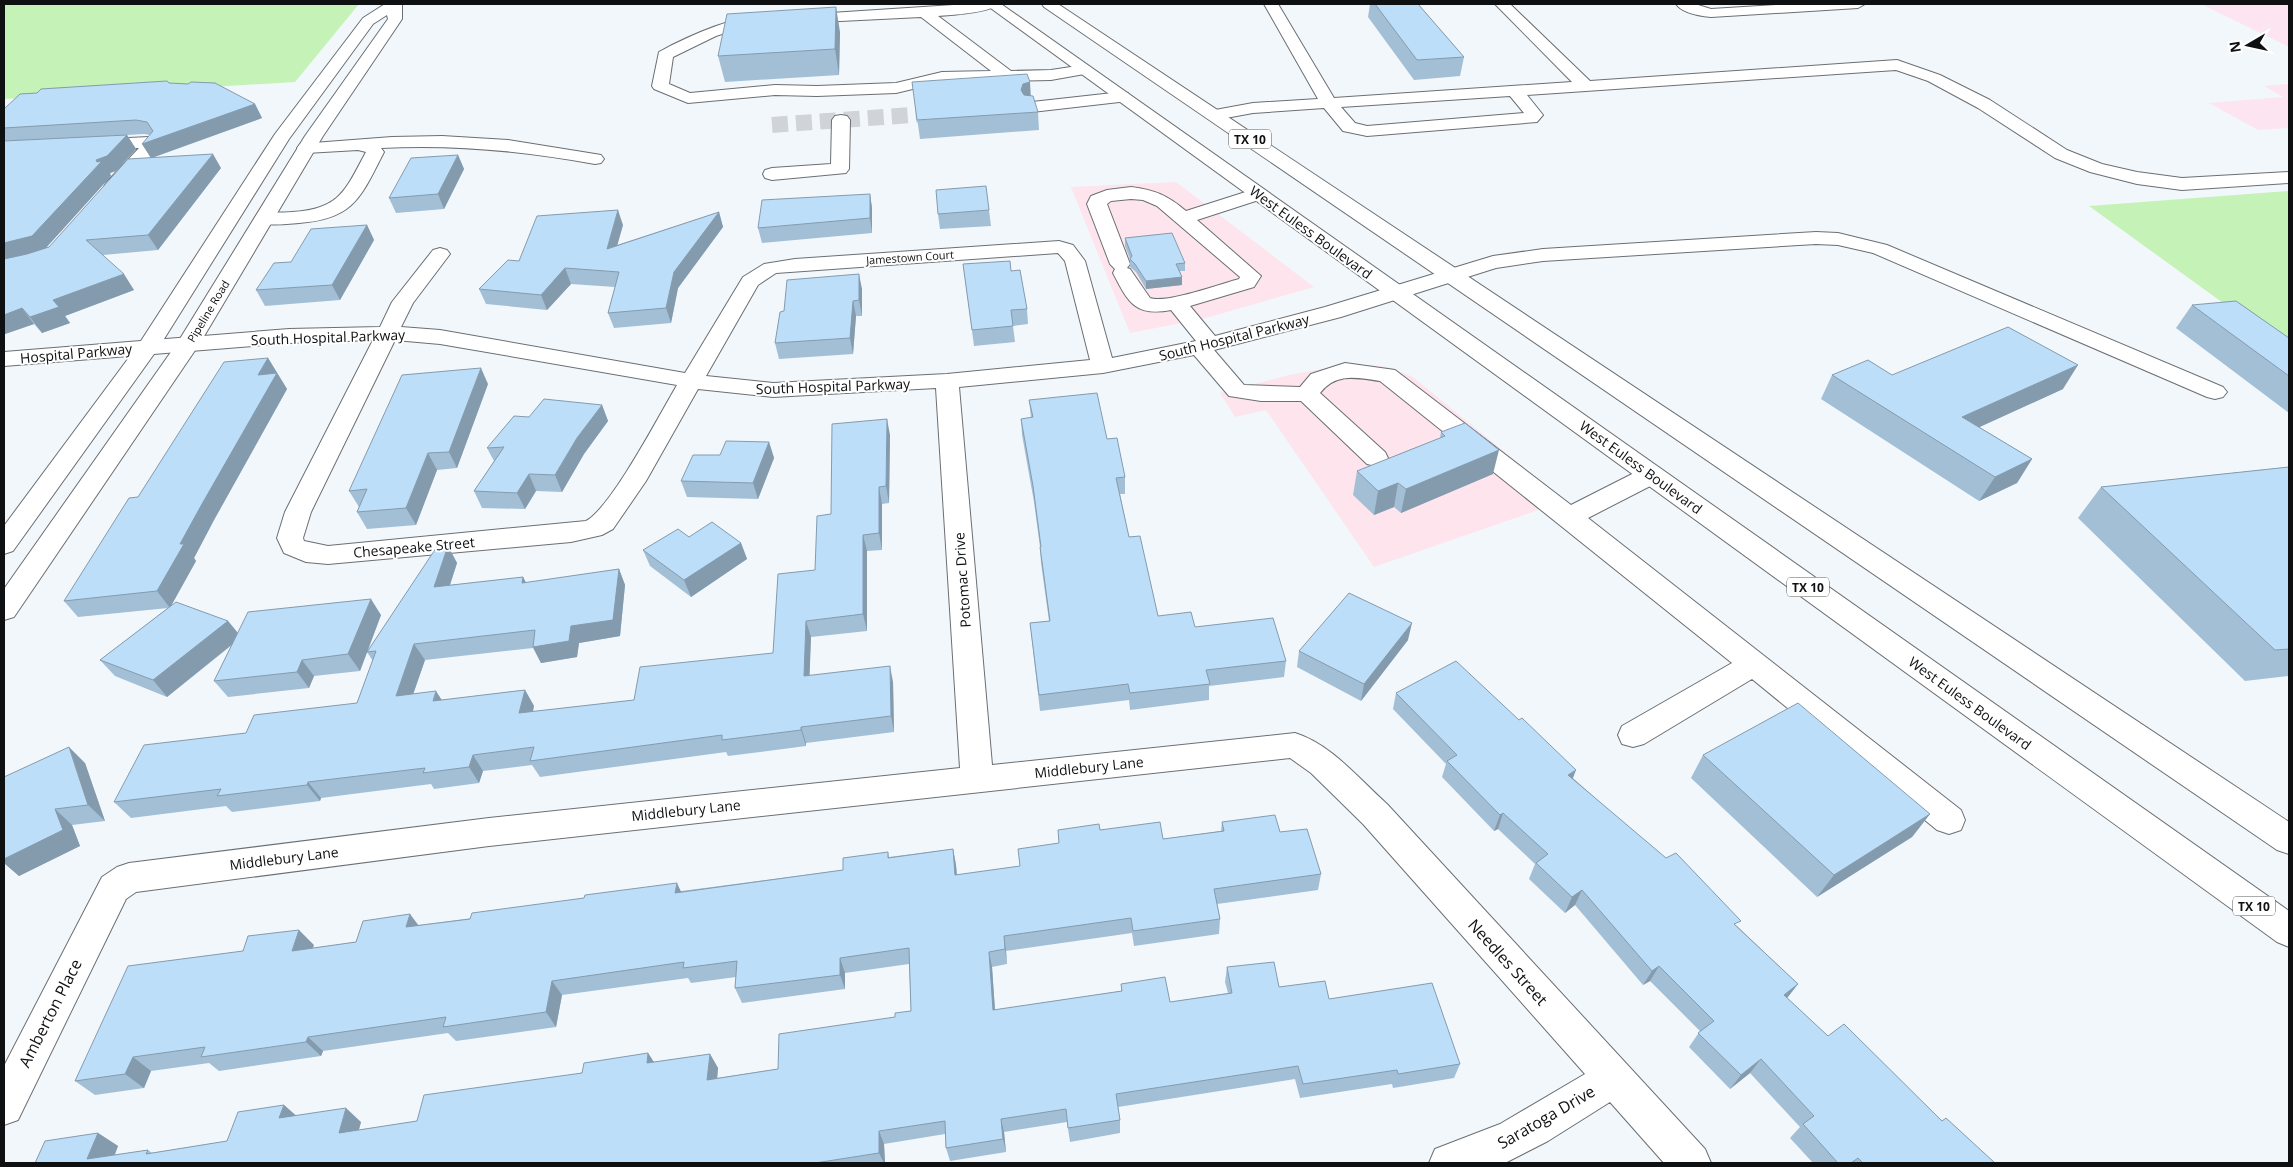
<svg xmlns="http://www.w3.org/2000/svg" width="2293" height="1167" viewBox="0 0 2293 1167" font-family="'Open Sans',sans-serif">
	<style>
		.commercial { fill: #fee4ec }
		.industrial { fill: #fce5f0 }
		.green { fill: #c5f2b6 }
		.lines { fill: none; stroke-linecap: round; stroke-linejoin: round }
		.minor-tunnel { stroke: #d0d4d8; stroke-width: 16; stroke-dasharray: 16 8; stroke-linecap: butt }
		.minor-casing { stroke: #6b6f73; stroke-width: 2 }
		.major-casing { stroke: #6b6f73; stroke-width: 2 }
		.minor { fill: #fff; fill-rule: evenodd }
		.major { fill: #fff; fill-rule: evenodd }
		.wall { fill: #a3bfd6; fill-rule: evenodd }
		.shaded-wall { fill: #849bae }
		.building { fill: #bddef9; stroke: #849bae }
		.labels { text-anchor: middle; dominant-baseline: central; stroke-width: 4; stroke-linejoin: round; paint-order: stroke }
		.far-street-label { font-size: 11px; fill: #0f1012; stroke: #fff }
		.shield { fill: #fff; stroke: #575859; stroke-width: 1 }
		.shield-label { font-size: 12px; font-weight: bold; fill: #0f1012 }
		.street-label { font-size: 14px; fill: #0f1012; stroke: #fff }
		.near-street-label { font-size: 16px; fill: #0f1012; stroke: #fff }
	</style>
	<rect width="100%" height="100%" fill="#f2f7fb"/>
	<!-- commercial -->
	<path class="commercial" d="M1176 182 1314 287 1202 319 1130 333 1071 187Z
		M1368 365 1388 367 1413 377 1564 501 1374 567 1266 410 1235 417 1220 393 1289 375 1337 366Z"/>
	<!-- industrial -->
	<path class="industrial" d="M2201 4H2289V47Z
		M2289 84V128L2258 130 2209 103 2283 97 2264 86Z"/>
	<!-- green -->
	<path class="green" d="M4 4H359L295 82 4 99Z
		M2289 191V337L2273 339 2089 206Z"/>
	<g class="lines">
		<!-- minor-tunnel -->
		<path class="minor-tunnel" d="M772 125 953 112"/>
		<defs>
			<path id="minor" d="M969 4H998C991 13 951 15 938 16L1011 71 1051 70 1084 65 1090 67 1092 70 1090 73 1051 80 942 82 896 93 817 96 775 95 688 103 654 89 652 86 659 52C675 43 755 3 768 22L765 25 734 30 716 36 673 57 669 84 690 93 775 85 817 86 896 83 942 72 991 71 921 17 800 23 793 19 800 15Z
				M1264 4H1278L1334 98 1572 82 1495 4H1510L1590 81 1897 60 1940 75 1990 100 2067 150 2102 164 2137 172 2182 178 2289 172V183L2182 190 2137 184 2090 172 2055 158 1978 108 1928 81 1896 70 1527 95 1543 115 1537 122 1367 136 1343 131 1324 108 1253 113 1215 120 1209 119 1206 115 1209 111 1215 110 1253 103 1318 99ZM1510 96 1524 113 1367 126 1355 123 1341 107Z
				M1676 4H1695L1711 9 1790 4H1865L1858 8 1711 17C1700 16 1682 13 1676 4Z
				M1122 92 1128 93 1130 97 1128 101 1032 112 1026 111 1024 107 1026 103 1032 102Z
				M841 115 847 116 850 120 849 169 846 173 772 180 765 178 763 174 765 170 772 168 831 164 832 120 835 116Z
				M442 136 508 140 595 154 601 155 604 159 601 163 595 164C524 151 454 144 381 148L384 152C361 197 354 219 299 223 286 224 271 226 257 223L254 219 257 215C269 212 281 213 292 212 340 209 345 191 366 152L358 150 306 153 300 152 297 148 300 144 392 137Z
				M149 137 155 138 160 145 157 149 120 191 113 193 106 191 104 187 106 183 139 148 93 149 87 148 84 144 87 140Z
				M1131 187C1155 190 1167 195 1186 211L1258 188 1265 190 1267 194 1265 198 1197 220 1261 276 1254 287 1190 306 1215 336 1325 307 1493 256 1543 249 1816 232 1838 233 1887 245 2223 387 2227 392 2223 397 2215 399 2207 397 1873 253 1838 245 1816 244 1543 261 1496 268 1341 317 1214 350 1244 385 1300 387 1311 374 1345 363 1395 370 1571 505 1642 469 1651 467 1660 469 1664 475 1660 481 1588 518 1961 810 1965 820 1961 830 1949 834 1937 830 1752 679 1644 744 1633 747 1622 744 1618 735 1622 726 1732 663 1380 381C1357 378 1337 372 1320 393L1385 452 1388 458 1385 464 1376 466 1367 464 1301 401H1261L1229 396 1194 355 1103 373 959 387 992 765 1295 733C1331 744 1359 779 1387 804L1705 1149 1711 1163H1664L1610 1102 1548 1141 1505 1163H1429L1435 1149 1500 1124 1585 1074 1363 824 1311 773 1290 758 489 846 136 892 126 899 18 1120 4 1125V1066L102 877 117 867 129 863 489 818 960 768 936 388 773 397 698 389 646 481 613 529 602 535 571 542 328 564 306 562 284 553 277 538 285 512 373 340 289 343 4 366V352L289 329 380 327 392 302 433 250 440 248 447 250 450 254 413 303 401 327 440 330 685 373 743 277 764 264 795 259 1059 241 1073 245 1085 261 1112 358 1196 341 1171 310C1135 317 1128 302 1113 273L1115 269 1110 264 1087 204 1091 196 1107 190ZM1131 199 1143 200 1157 206 1240 277 1239 279C1221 284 1165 304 1150 298L1130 269 1127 268 1130 264 1107 204 1111 201ZM1058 253 1065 261 1090 360 947 374 773 383 706 376 758 285 776 273ZM395 340 440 344 677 385C660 414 611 508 586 521L328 546 304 541 303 538 311 512Z"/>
			<path id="major" d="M385 4H402V19L323 136 200 343 14 617 4 620V589L178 342 305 136 388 19 387 15 373 24 289 139 159 347 13 551 4 554V526L139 344 275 134 363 18Z
				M985 4H1001L2289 911V947L2277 942Z
				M1042 4H1058L2289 822V854L2277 850 1044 7Z"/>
		</defs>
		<!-- minor casing -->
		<use href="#minor" class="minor-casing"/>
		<!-- major casing -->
		<use href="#major" class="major-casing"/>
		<!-- minor -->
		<use href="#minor" class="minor"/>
		<!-- major -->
		<use href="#major" class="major"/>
	</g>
	<!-- wall -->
	<path class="wall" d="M1370 4H1418L1464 57 1460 76 1414 80 1368 17Z
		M1700 4H1725L1705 5Z
		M840 32 839 75 725 82 718 56Z
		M912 82H1030V95L1038 112 1039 130 920 139Z
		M169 83 255 104 262 118 152 158 221 168 158 250 103 255 134 290 65 316 70 323 42 333 34 324 5 334 4 333V109ZM144 134 150 135 142 144 151 158 49 247 46 248 111 176 110 173 116 171 136 149 127 135Z
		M458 155 464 169 444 209 396 213 389 198Z
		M870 194 872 208V233L762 243 758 228Z
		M989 210 991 226 940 229 938 214Z
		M719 212 723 227 678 288 671 323 614 328 608 313 615 287 571 284 547 310 486 304 479 289 519 261 623 225 617 245Z
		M367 225 374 240 340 300 265 306 256 290 291 262Z
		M1125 238 1185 263V271H1180L1182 277V285L1146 289 1136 272 1130 267V259L1125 246Z
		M963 264 1011 271 1027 309 1028 324 1013 326 1015 342 974 346Z
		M862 289V316H856L853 354 779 359 775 343 784 311Z
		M2192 305 2289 338V413L2176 328Z
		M268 358 287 389 214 520 194 558 196 561 171 605 228 621 238 633 381 615 360 671 314 676 309 688 228 697 214 681 232 645 167 697 115 676 100 660 168 608 78 617 64 601 138 497Z
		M1832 375H1892L2063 389 1979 427 2032 459 2017 483 1979 501 1821 399Z
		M488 384 457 468 437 470 416 525 367 529 357 512 359 507 349 491Z
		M1029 400 1107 439 1125 477V494H1120L1129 537 1158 616 1195 627 1286 661 1284 677 1209 686V700L1130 710 1129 700 1040 711 1030 623 1049 621 1041 563 1040 547 1034 502 1022 435 1021 419 1031 418Z
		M602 405 608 421 584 454 562 492 536 491 525 509 482 508 474 491 494 461 487 448 529 417Z
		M1441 432 1493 474 1401 513 1394 507 1374 515 1353 495 1357 471 1440 438Z
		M890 435 889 503 882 504V550L867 551V631L811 637 809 675 893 682 894 732 806 743V746L728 756 726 752 540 777 532 765 483 771 479 783 434 789 431 784 321 798 320 801 232 812 226 806 131 818 114 802 246 733 357 703 373 661 367 652 448 546 457 563 450 585 523 577 526 583 619 569 625 585 620 636 579 643 577 657 541 663 533 648 425 660 413 694 442 700 525 690 534 706 533 712 634 700 773 653 815 570 831 514Z
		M769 442 774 458 758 499 687 497 681 481 720 455Z
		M2289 467V676L2245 681 2078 518 2101 487Z
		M689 537 741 543 747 559 691 597 650 566 643 550Z
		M1408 640 1361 701 1297 667 1299 651Z
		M1396 693 1573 778 1737 926 1798 984 1787 998 1828 1036 1942 1121 1995 1163H1813L1790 1138 1800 1127 1750 1073 1730 1089 1689 1047 1700 1031 1650 981 1643 985 1575 905 1565 913 1529 879 1535 864 1498 829 1494 831 1442 777 1446 764 1393 709Z
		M1703 755 1930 814 1912 837 1817 897 1691 778Z
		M85 763 105 821 72 825 80 846 19 876 4 863V777Z
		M1222 822 1280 832 1321 874 1318 890 1217 904 1220 919 1219 934 1134 946 1132 933 1006 951 1007 964 992 967 995 1010 1121 991V984L1170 1002 1228 993 1225 982 1227 967 1279 987 1329 999 1460 1064 1454 1078 1393 1088 1392 1084 1300 1098 1295 1079 1118 1107 1120 1120V1133L1070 1142 1067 1122 1004 1132 1006 1152 950 1161 946 1148 945 1134 884 1144 885 1163H35L98 1133 118 1146 115 1155 148 1150 152 1153 227 1141 284 1105 296 1116 361 1122 359 1130 417 1121 648 1053 654 1062 710 1054 718 1068 717 1078 778 1069 895 1017 911 1011 909 964 845 973V989L742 1003 735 988 736 977 691 983 688 978 562 995 556 1027 456 1041 448 1033 323 1051 321 1056 219 1071 209 1063 151 1071 144 1088 95 1095 75 1081 314 945 312 948 356 942 419 925 843 870 888 852 889 857 953 849 956 865 957 875 1020 866 1059 844 1058 830H1100L1163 839 1221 831Z"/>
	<!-- shaded-wall -->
	<path class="shaded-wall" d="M836 7 840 32 839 75 835 49Z
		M1030 82 1031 100 1024 102 1021 90 1023 84Z
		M255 104 262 118 151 158 142 144Z
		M127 135 136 149 116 171 110 173 111 176 43 251 4 261V243L96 160Z
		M213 154 221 168 158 250 148 235Z
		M458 155 464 169 444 209 438 194Z
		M870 194 872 208V233L870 218Z
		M618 210 623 225 612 264 607 249Z
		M719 212 723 227 678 288 671 323 666 308 674 272Z
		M367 225 374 240 340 300 332 285Z
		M565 268 571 284 547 310 541 295Z
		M124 274 134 290 65 316 70 323 42 333 30 317 53 300Z
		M859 274 862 289V316L859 300Z
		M1182 277V285L1146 289V281Z
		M853 301 856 316 853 354 850 338Z
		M22 308 34 324 5 334 4 332V315Z
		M268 358 287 389 214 520 194 558 196 561 170 608 157 591 180 544 258 375Z
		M2078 365 2063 389 1949 441 1962 417Z
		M481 368 488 384 457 468 449 452Z
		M602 405 608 421 584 454 562 492 555 475 577 438Z
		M887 419 890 435 889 503 886 486Z
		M769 442 774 458 758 499 753 483Z
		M1499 450 1493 474 1401 513 1406 489Z
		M428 453 437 470 416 525 406 508Z
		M2032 459 2017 483 1979 501 1995 477Z
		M529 474 536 491 525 509 517 493Z
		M1398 483 1394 507 1374 515 1378 491Z
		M879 487 882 504V550L879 533Z
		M863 535 867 551V631L863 614Z
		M741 543 747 559 691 597 684 580Z
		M448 546 457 563 444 603 434 587Z
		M619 569 625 585 620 636 579 643 577 657 541 663 533 647 571 626Z
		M523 577 532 594 522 583Z
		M371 599 381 615 360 671 348 654Z
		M228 621 241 637 167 697 153 680Z
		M806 621 811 637 809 692 804 676Z
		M1412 623 1408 640 1361 701 1364 684Z
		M414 644 425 660 407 712 396 696Z
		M302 660 314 676 309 688 297 672Z
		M890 666 893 682 894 732 891 716Z
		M525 690 534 706 528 730 519 713Z
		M436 691 447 708 433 701Z
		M801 727 806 743V746L801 730Z
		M69 747 85 763 105 821 88 805Z
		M473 755 483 771 479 783 469 767Z
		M1576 770 1570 786 1568 775Z
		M308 782 321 798 320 801 307 785Z
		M55 809 72 825 80 846 19 876 4 863V859Z
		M1503 813 1498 829 1494 831 1500 815Z
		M1930 814 1912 837 1817 897 1834 875Z
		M953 849 956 865 958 891 955 875Z
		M677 883 684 898 675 893Z
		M1582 890 1575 905 1565 913 1572 897Z
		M410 914 422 930 406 927Z
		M299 930 314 945 306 966 292 951Z
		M1004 936 1006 951 1007 964 1005 949Z
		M989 952 992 967 996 1025 993 1010Z
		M840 958 845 973V989L840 975Z
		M1659 966 1650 981 1643 985 1652 971Z
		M552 981 562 995 556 1027 546 1012Z
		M1798 984 1787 998 1784 995Z
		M308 1037 323 1051 321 1056 306 1042Z
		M648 1053 657 1067 647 1063Z
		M710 1054 718 1068 716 1093 707 1080Z
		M133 1057 151 1071 144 1088 125 1074Z
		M1761 1059 1750 1073 1730 1089 1741 1075Z
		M284 1105 300 1119 279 1118Z
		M346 1108 361 1122 354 1146 339 1133Z
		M1001 1119 1004 1132 1006 1152 1003 1139Z
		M879 1131 884 1144 885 1163H884L879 1153Z
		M98 1133 118 1146 111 1163 87 1159Z"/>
	<!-- building -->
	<path class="building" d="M1375 4H1418L1464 57 1417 60Z
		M836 7 835 49 718 56 727 14Z
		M1027 74 1030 82 1023 84 1021 90 1024 95 1033 96 1038 112 917 120 912 82Z
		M167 81 169 83 188 84 191 82 215 83 255 104 142 144 153 131 147 122 136 120 4 128V109L20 94 37 93 41 89Z
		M127 135 107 156 96 160 97 162 102 161 32 236 4 243V141Z
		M213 154 148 235 86 240 124 274 53 300 59 307 30 317 22 308 4 315V259L27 254 49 247 128 159Z
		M458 155 438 194 389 198 411 158Z
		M986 186 989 210 938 214 936 190Z
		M870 194V218L758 228 762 200Z
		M618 210 607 249 719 212 674 272 666 308 608 313 619 272 565 268 541 295 479 289 508 260 519 261 537 216Z
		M367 225 332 285 256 290 274 263 291 262 311 229Z
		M1172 233 1185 263 1176 264 1182 277 1146 281 1135 264 1130 259 1132 256 1125 238Z
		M1010 261 1011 271 1020 270 1027 309 1011 310 1013 326 972 330 963 264Z
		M859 274V300L853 301 850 338 775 343 780 312 784 311 787 280Z
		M2236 301 2289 338V376L2192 305Z
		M2008 327 2078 365 1962 417 2032 459 1995 477 1832 375 1868 360 1892 375Z
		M268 358 258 375 277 373 202 504 180 544H184L157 591 64 601 129 498 138 497 224 362Z
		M481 368 449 452 428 453 406 508 357 512 367 489 349 491 402 375Z
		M1097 393 1107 439 1117 438 1125 477 1116 478 1129 537 1140 536 1158 616 1191 612 1195 627 1273 618 1286 661 1206 670 1210 684 1130 693 1128 684 1039 695 1030 623 1050 621 1040 547H1041L1033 486 1021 419 1033 417 1029 400Z
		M544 399 602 405 577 438 555 475 529 474 517 493 474 491 504 447 487 448 514 416 529 417Z
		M887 419 886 486 879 487V533L863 535V614L806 621 804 676 890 666 891 716 801 727V730L722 740V735L530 761 534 747 473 755 469 767 423 773 425 768 308 782 307 785 217 796 221 789 114 802 144 745 246 733 254 715 357 703 376 651 367 652 440 542 448 546 434 587 523 577 522 583 619 569 613 620 571 626 569 641 533 647 535 630 414 644 396 696 436 691 433 701 525 690 519 713 634 700 640 667 773 653 778 574 815 570 817 516 831 514 832 424Z
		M1465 423 1499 450 1406 489 1398 483 1378 491 1357 471 1445 436 1441 432Z
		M726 441 769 442 753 483 681 481 693 455H720Z
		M2289 467V649L2275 650 2101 487Z
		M712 522 741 543 684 580 643 550 678 529 689 537Z
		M1349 593 1412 623 1364 684 1299 651Z
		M371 599 348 654 302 660 297 672 214 681 248 612Z
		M176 602 228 621 153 680 100 660Z
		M1456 661 1519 720 1522 718 1576 770 1568 775 1666 858 1676 853 1741 921 1734 924 1798 984 1784 995 1828 1036 1844 1024 1942 1121 1946 1118 1995 1163H1863L1858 1158 1851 1163H1838L1803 1124 1814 1116 1761 1059 1741 1075 1698 1033 1714 1021 1659 966 1652 971 1582 890 1572 897 1536 863 1548 854 1503 813 1500 815 1447 761 1457 755 1396 693Z
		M1798 703 1930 814 1834 875 1703 755Z
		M69 747 88 805 55 809 63 830 4 859V777Z
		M1275 815 1280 832 1307 829 1321 874 1214 889 1220 919 1133 931 1131 918 1004 936 1005 949 989 952 993 1010 1122 991 1121 984 1165 977 1170 1002 1232 993 1227 967 1274 962 1279 987 1325 981 1329 999 1432 983 1460 1064 1398 1074 1397 1070 1303 1084 1298 1066 1116 1094 1120 1120 1068 1128 1066 1109 1001 1119 1003 1139 946 1148 945 1121 879 1131V1153L815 1163H35L45 1141 98 1133 87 1159 148 1150 146 1154 227 1141 238 1112 284 1105 279 1118 346 1108 339 1133 417 1121 424 1095 582 1073 584 1063 648 1053 647 1063 710 1054 707 1080 778 1069 779 1034 895 1017V1013L911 1011 909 948 840 958V975L735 988 737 961 683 968 684 962 552 981 546 1012 443 1027 446 1017 308 1037 306 1042 201 1057 205 1047 133 1057 125 1074 75 1081 128 966 243 951 248 936 299 930 292 951 356 942 363 921 410 914 406 927 470 919 472 913 584 898 585 895 677 883 675 893 843 870V858L888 852V858L953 849 955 875 1020 866 1018 849 1059 843 1058 830 1099 824 1100 830 1160 822 1163 839 1224 831 1222 822Z"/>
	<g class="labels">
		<!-- far-street labels -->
		<g class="far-street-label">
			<text transform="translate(910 257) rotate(-4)">Jamestown Court</text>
			<text transform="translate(208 311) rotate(-59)">Pipeline Road</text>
		</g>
		<!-- shield labels -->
		<g class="shield">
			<rect x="1229" y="129.5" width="42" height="19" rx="4"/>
			<rect x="1787" y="577.5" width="42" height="19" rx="4"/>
			<rect x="2233" y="896.5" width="42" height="19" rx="4"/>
		</g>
		<g class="shield-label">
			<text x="1250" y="139">TX 10</text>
			<text x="1808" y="587">TX 10</text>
			<text x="2254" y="906">TX 10</text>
		</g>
		<!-- street labels -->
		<g class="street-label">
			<text transform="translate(1311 232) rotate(36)">West Euless Boulevard</text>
			<text transform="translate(328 337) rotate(-2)">South Hospital Parkway</text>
			<text transform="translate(1234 337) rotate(-14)">South Hospital Parkway</text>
			<text transform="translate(76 353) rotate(-5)">Hospital Parkway</text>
			<text transform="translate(833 386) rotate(-2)">South Hospital Parkway</text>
			<text transform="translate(1641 467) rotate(36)">West Euless Boulevard</text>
			<text transform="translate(414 547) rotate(-5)">Chesapeake Street</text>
			<text transform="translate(962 580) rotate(-94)">Potomac Drive</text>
			<text transform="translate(1970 703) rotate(36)">West Euless Boulevard</text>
			<text transform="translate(1089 767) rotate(-6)">Middlebury Lane</text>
			<text transform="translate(686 810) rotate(-6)">Middlebury Lane</text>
			<text transform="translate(284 858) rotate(-7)">Middlebury Lane</text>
		</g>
		<!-- near-street labels -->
		<g class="near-street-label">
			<text transform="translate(1508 962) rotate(48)">Needles Street</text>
			<text transform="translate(50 1013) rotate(-63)">Amberton Place</text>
			<text transform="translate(1546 1117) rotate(-30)">Saratoga Drive</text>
		</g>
	</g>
	<!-- border -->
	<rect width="2293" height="1167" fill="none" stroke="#0f1012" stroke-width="10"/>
	<!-- north arrow -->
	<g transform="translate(2248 45) rotate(261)" stroke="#ffffff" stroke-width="4" paint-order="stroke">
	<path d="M0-4L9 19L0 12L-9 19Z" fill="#0f1012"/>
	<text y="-8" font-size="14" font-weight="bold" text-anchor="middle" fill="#0f1012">N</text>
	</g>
</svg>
